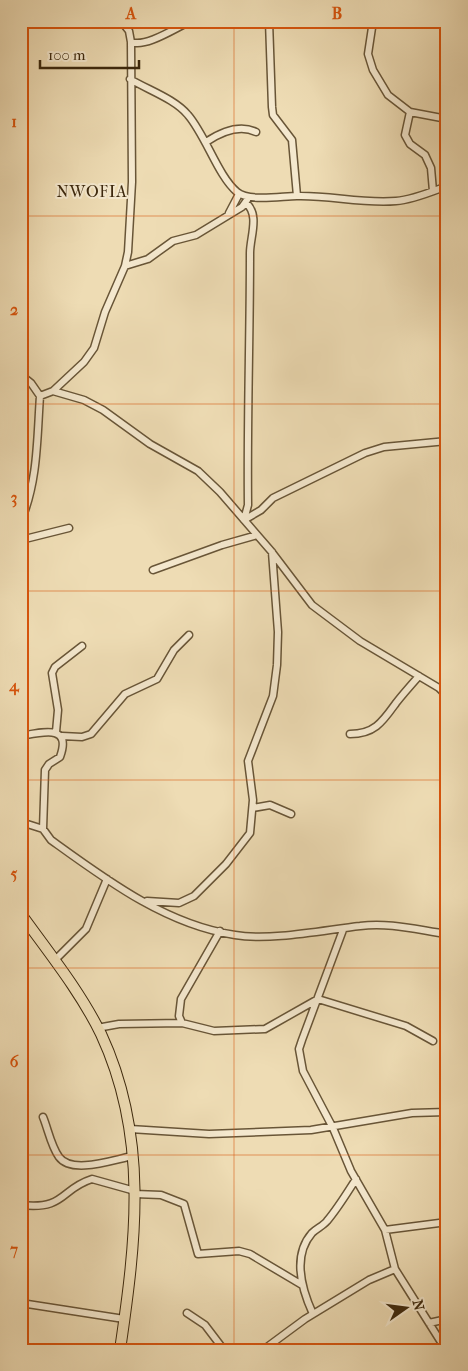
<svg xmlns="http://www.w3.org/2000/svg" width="468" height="1371" viewBox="0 0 468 1371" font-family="'IM FELL French Canon',serif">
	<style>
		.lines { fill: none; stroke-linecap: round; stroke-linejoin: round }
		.minor-casing { stroke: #685537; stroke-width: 9 }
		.primary-casing { stroke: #3c280d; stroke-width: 12 }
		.minor { stroke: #f4e8ce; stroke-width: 6 }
		.primary { stroke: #eedcb4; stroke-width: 10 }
		.grid { fill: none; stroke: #d7540c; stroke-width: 1; stroke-opacity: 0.55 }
		.labels { text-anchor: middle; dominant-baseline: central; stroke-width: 4; stroke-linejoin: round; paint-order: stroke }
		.quarter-label { font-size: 16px; letter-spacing: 1px; fill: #3c280d; stroke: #f4e8ce }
		.neatline { fill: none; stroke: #d7540c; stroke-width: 2 }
		.grid-label { font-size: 16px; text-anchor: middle; font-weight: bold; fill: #d7540c }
	</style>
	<rect width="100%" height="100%" fill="#eedcb4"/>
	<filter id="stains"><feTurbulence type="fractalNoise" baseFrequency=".004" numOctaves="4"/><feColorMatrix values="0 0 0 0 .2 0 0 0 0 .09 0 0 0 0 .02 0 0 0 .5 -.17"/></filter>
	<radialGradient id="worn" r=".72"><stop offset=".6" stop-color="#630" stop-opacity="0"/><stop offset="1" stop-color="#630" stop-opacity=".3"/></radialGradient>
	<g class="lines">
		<defs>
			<path id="minor" d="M269 21 272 107 273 115 292 140 297 196
				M373 21 368 54 373 70 388 95 410 112 447 119
				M124 23 135 21
				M131 42C146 48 177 27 191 21
				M130 79C148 90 175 99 188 115 206 136 218 176 237 192 249 202 282 196 297 196 330 195 362 204 396 201 412 200 431 192 447 186
				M410 112 405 135 410 144 425 155 431 168 433 191
				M206 142C221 132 239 124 256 132
				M229 213 239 194
				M125 266 148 259 173 241 196 235 242 207 247 200
				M21 375 31 383 40 396 53 391 84 400 103 410 150 444 198 471 220 492 271 551 312 605 360 641 439 688 447 696
				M53 391 84 362 94 348 105 312 125 266 128 252 132 182 131 42 129 31 121 21
				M244 520 248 505C247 421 250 337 250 253 250 237 260 215 246 203
				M244 520 261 510 273 498 365 453 384 447 447 441
				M21 521C38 481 37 438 40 396
				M21 540 69 528
				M153 570 222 545 257 535
				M56 732 58 710 52 673 55 667 82 646
				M350 734C375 734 383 721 396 703 403 694 411 685 419 676
				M21 736C43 732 72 724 60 757L49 764 45 770 43 829
				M62 736 82 737 91 734 125 694 157 679 174 650 189 635
				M253 808 270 805 291 814
				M21 822 43 829 51 840C105 879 166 925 235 935 271 941 324 930 360 926 389 922 418 930 447 934
				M147 901 179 903 194 896 226 864 250 833 253 800 248 761 273 696 277 665 278 632 272 552
				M343 930 302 1040 299 1049 303 1071 333 1128 351 1171 385 1230 395 1269 446 1350
				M220 931 181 999 179 1016 182 1023 214 1031 265 1029 318 999 406 1026 433 1041
				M54 961 86 929 107 879
				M97 1028 119 1024 182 1023
				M43 1117C48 1129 51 1146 59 1157 72 1175 115 1159 133 1156
				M130 1129 209 1134 311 1130 412 1113 447 1112
				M135 1194 161 1195 184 1204 198 1254 239 1251 250 1254 302 1285
				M21 1205C66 1210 60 1189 92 1179L135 1191
				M385 1230 447 1222
				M21 1303 124 1319
				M187 1313 205 1325 224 1350
				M313 1314C302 1290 292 1256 312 1233 317 1228 323 1226 327 1221 338 1208 347 1193 356 1179
				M429 1323 447 1319
				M263 1350 305 1319 369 1280 395 1269"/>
			<path id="primary" d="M21 914C49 953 80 991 101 1034 149 1137 136 1241 120 1350"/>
		</defs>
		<!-- minor casing -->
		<use href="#minor" class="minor-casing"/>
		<!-- primary casing -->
		<use href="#primary" class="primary-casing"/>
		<!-- minor -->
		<use href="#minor" class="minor"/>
		<!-- primary -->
		<use href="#primary" class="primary"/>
	</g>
	<!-- grid -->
	<path class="grid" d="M234 21V1350M21 216H447M21 404H447M21 591H447M21 780H447M21 968H447M21 1155H447"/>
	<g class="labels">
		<!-- quarter labels -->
		<g class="quarter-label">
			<text x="92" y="191">NWOFIA</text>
		</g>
	</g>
	<!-- margin -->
	<rect width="468" height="1371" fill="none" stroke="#eedcb4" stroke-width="55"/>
	<!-- north arrow -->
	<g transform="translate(406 1308) rotate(76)" stroke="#f4e8ce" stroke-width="4" paint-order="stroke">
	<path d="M0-4L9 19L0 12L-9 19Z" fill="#3c280d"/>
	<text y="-8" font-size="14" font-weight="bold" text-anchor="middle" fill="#3c280d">N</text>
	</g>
	<!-- scale -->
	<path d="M40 60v8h99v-8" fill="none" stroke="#3c280d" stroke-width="2.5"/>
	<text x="48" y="60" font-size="15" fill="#3c280d" stroke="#f4e8ce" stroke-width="4" paint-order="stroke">100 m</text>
	<rect x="28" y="28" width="412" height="1316" class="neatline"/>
	<g class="grid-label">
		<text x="131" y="19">A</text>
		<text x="337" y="19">B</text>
		<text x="14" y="127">1</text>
		<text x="14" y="315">2</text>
		<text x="14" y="503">3</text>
		<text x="14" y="691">4</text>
		<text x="14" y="879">5</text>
		<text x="14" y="1067">6</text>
		<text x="14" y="1255">7</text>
	</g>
	<rect width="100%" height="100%" filter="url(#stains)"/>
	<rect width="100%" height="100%" fill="url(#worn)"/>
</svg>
